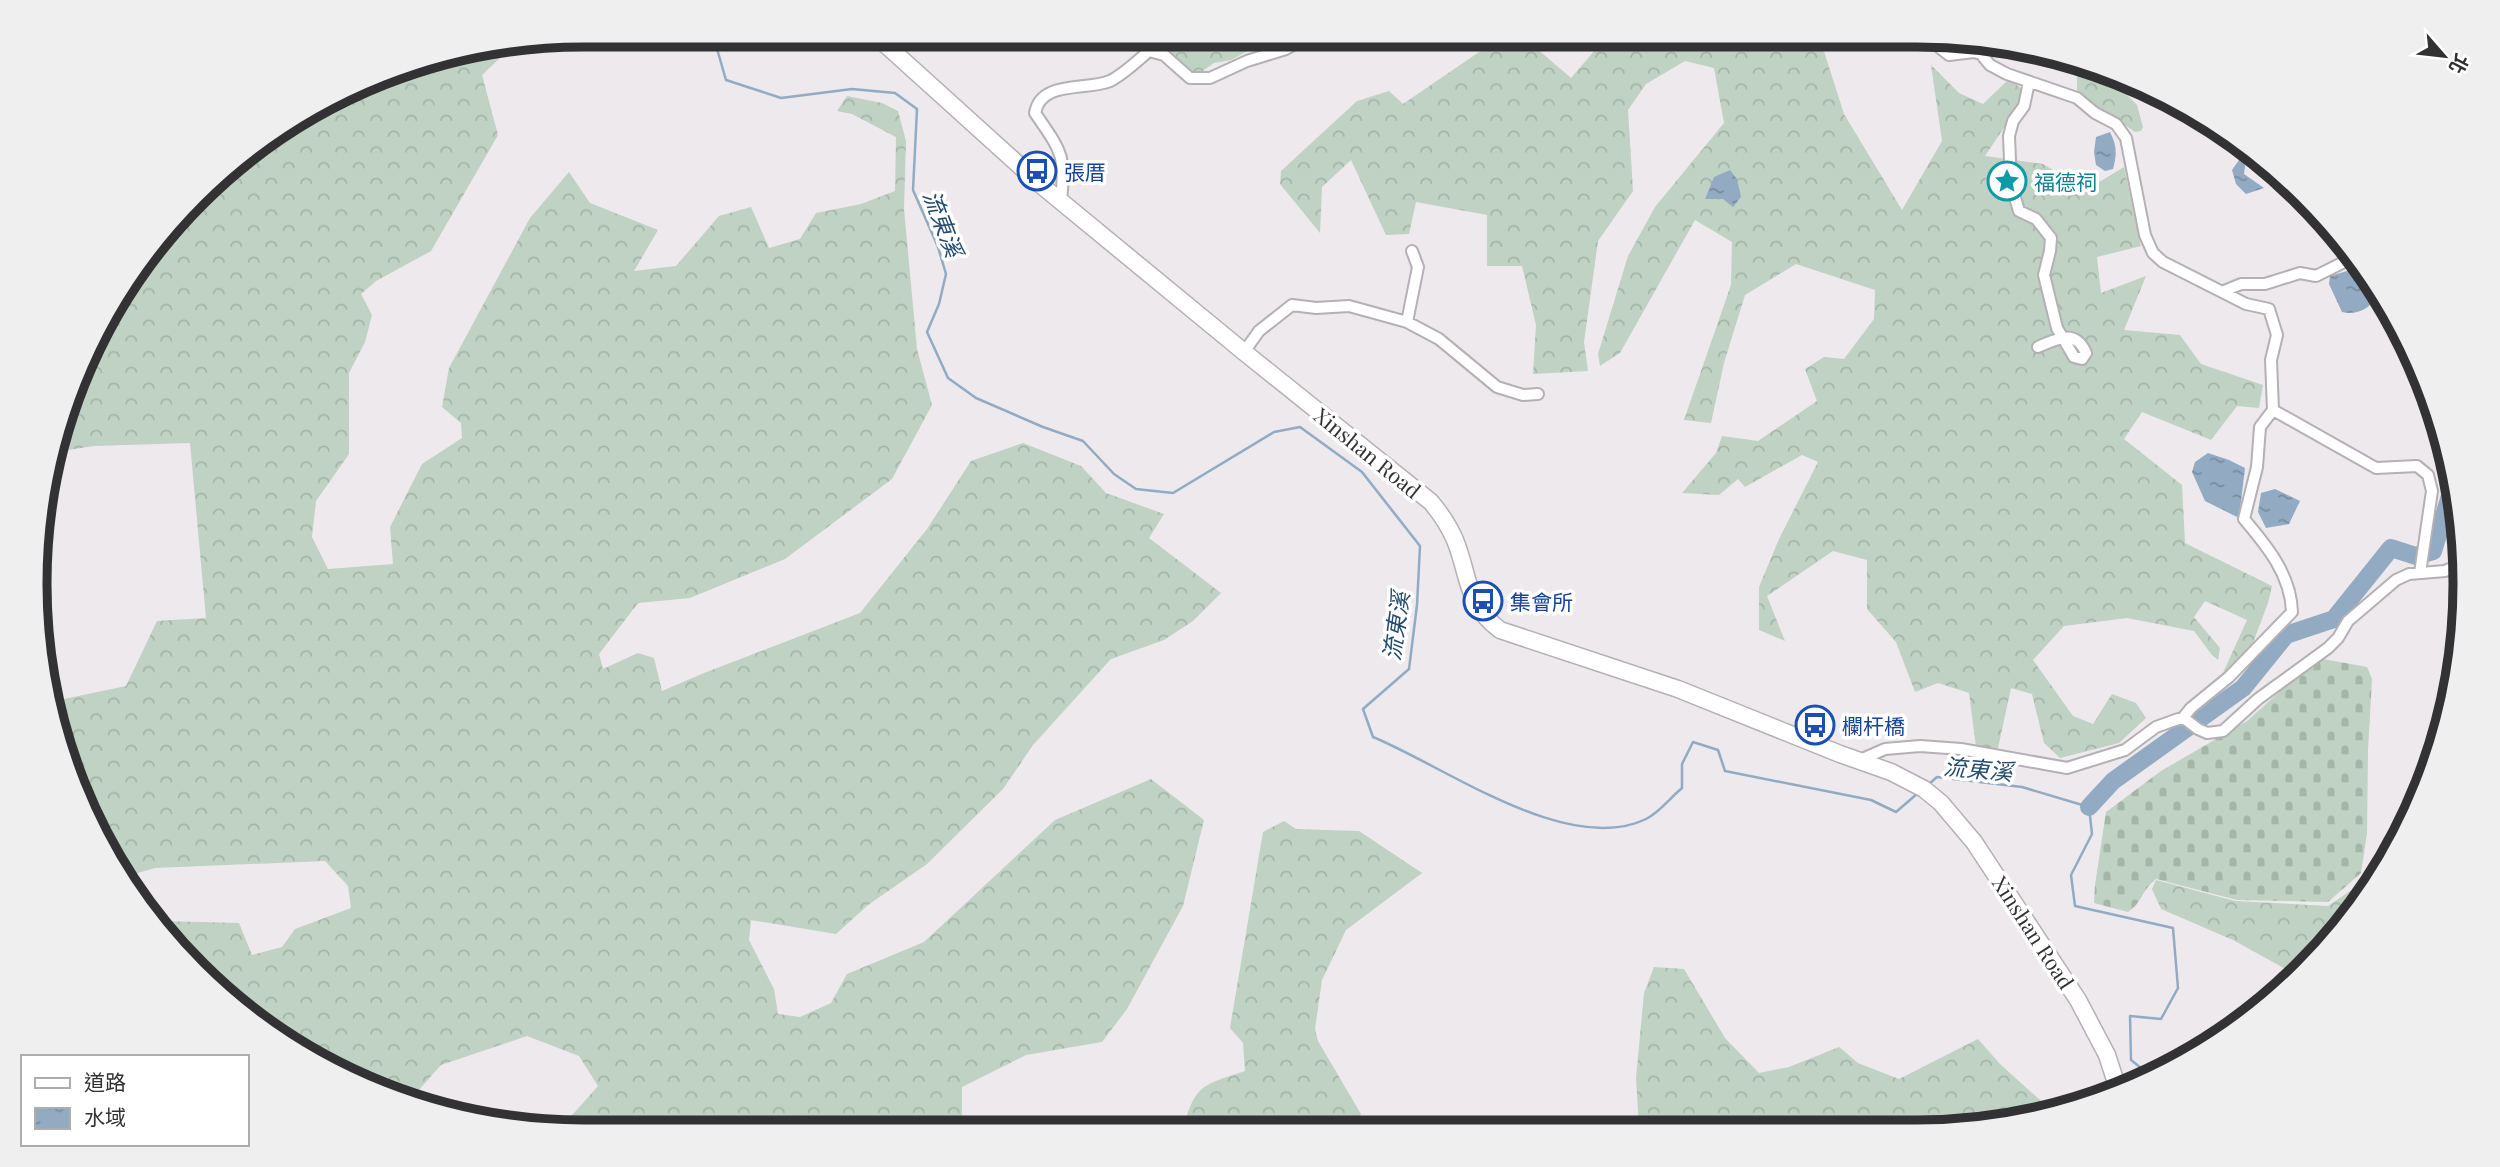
<svg xmlns="http://www.w3.org/2000/svg" width="2500" height="1167" viewBox="0 0 2500 1167" font-family="'Playfair Display','Noto Sans TC',serif">
	<style>
		.forest { fill: url(#forest-crowns) }
		.cemetery { fill: url(#cemetery-stones) }
		.water { fill: url(#water-ripples) }
		.lines { fill: none; stroke-linecap: round; stroke-linejoin: round }
		.stream { stroke: #92abc2; stroke-width: 2.5 }
		.river { stroke: #92abc2; stroke-width: 18 }
		.street-casing { stroke: #b4b0b5; stroke-width: 14 }
		.secondary-casing { stroke: #b4b0b5; stroke-width: 19 }
		.street { stroke: #fff; stroke-width: 10 }
		.secondary { stroke: #fff; stroke-width: 16 }
		.labels { text-anchor: middle; dominant-baseline: central; stroke-width: 7; stroke-linejoin: round; paint-order: stroke }
		.transit-label { font-size: 21px; fill: #164399; stroke: #fff; text-anchor: start }
		.culture-label { font-size: 21px; fill: #0d838f; stroke: #fff; text-anchor: start }
		.street-label { font-size: 21px; fill: #323133; stroke: #fff }
		.water-label { font-size: 23px; font-style: italic; fill: #244b6e; stroke: #fff }
		.rim { fill: none; stroke: #323133; stroke-width: 9 }
	</style>
	<defs>
		<pattern id="forest-crowns" width="20" height="18" patternUnits="userSpaceOnUse" patternTransform="scale(1.75)"><rect width="20" height="18" fill="#bfd2c3"/><path d="M2 6a3 3 0 1 1 6 0M12 15a3 3 0 1 1 6 0" fill="none" stroke="#a5b5a8"/></pattern>
		<pattern id="cemetery-stones" width="16" height="16" patternUnits="userSpaceOnUse" patternTransform="scale(1.75)"><rect width="16" height="16" fill="#bfd2c3"/><path d="M2 7V4a2 2 0 0 1 4 0v3zM10 15v-3a2 2 0 0 1 4 0v3z" fill="#a5b5a8"/></pattern>
		<pattern id="water-ripples" width="26" height="14" patternUnits="userSpaceOnUse" patternTransform="scale(1.75)"><rect width="26" height="14" fill="#92abc2"/><path d="M2 4q2-2 4 0t4 0M15 11q2-2 4 0t4 0" fill="none" stroke="#788c9e"/></pattern>
	</defs>
	<rect width="100%" height="100%" fill="#ede9ed"/>
	<!-- forest -->
	<path class="forest" d="M1151 35H1300L1269 39 1231 60 1214 63 1197 75 1154 45Z
		M1504 35H1521L1571 78 1608 35H1812L1821 42 1844 114 1902 210 1942 141 1931 65 1959 93 1983 104 2009 79 2027 93 1985 156 2043 164 2086 190 2124 167 2141 246 2097 257 2101 293 2146 276 2124 330 2180 335 2201 364 2263 385 2259 408 2237 406 2211 440 2142 412 2124 439 2182 485 2185 543 2272 586 2268 603 2251 648 2222 675 2247 620 2205 601 2194 617 2220 648 2218 660 2212 655 2194 631 2127 618 2064 626 2033 660 2073 716 2093 724 2112 694 2136 703 2146 718 2119 743 2060 758 2044 743 2032 694 2011 688 1998 748 1976 747 1969 693 1938 683 1915 692 1896 642 1867 609V560L1833 551 1767 596 1785 641 1759 630V587L1779 539 1818 462 1802 455 1745 487 1738 479 1719 495 1682 493 1716 453 1722 436 1758 441 1817 401 1805 369 1824 357 1844 359 1874 319 1875 290 1796 264 1745 295 1724 363 1711 423 1684 420 1731 285 1732 242 1695 220 1620 353 1600 366 1598 354 1628 256 1655 207 1724 123 1714 68 1685 61 1646 84 1628 110 1633 191 1598 241 1584 342 1588 371 1533 374 1536 325 1522 266H1487V215L1416 202 1409 234 1386 235 1351 160 1322 187 1320 233 1280 184 1281 171 1357 101 1389 91 1403 104Z
		M499 49 500 58 482 75 498 135 431 251 376 281 361 294 372 315 365 342 349 373V454L316 501 312 537 328 569 393 564 390 527 422 464 462 438 461 423 442 407 449 368 530 218 569 172 590 203 658 230 634 271 676 266 719 216 751 207 769 248 800 239 816 213 861 204 895 191 896 137 852 114 837 111 847 96 882 103 898 111 906 141 904 209 917 349 932 405 892 479 785 559 690 598 638 603 599 654 603 669 638 653 654 658 662 691 704 673 860 613 927 529 971 461 1023 443 1081 466 1106 493 1164 514 1149 538 1221 593 1193 621 1164 640 1111 659 1033 745 1003 789 927 864 868 905 836 934 751 920 749 940 774 989 778 1014 800 1017 831 1003 847 974 924 942 1055 820 1151 779 1204 820 1183 906 1127 1009 1102 1042 1026 1055 962 1087V1131L583 1132 559 1130 598 1086 579 1056 527 1036 441 1065 409 1101 374 1090 222 996 160 921 239 923 252 955 282 947 295 929 351 908 348 886 325 861 155 868 124 877 108 857 50 702 126 686 157 621 206 618 190 443 94 446 55 452 108 310 222 171 310 108 407 64Z
		M2068 59 2102 69 2137 105 2143 127 2141 131 2135 132 2077 92V76L2069 68Z
		M2462 610 2456 680 2444 660Z
		M1284 821 1296 829 1359 831 1422 873 1346 930 1322 980 1315 1029 1318 1041 1361 1114 1346 1129 1183 1130C1195 1083 1204 1085 1245 1071L1243 1043 1230 1028 1263 832Z
		M2400 833 2352 917 2295 974 2233 940 2161 909 2152 889 2156 880 2235 901 2328 906 2365 881 2384 837Z
		M1654 967 1684 969 1725 1038 1759 1073 1789 1067 1839 1047 1858 1063 1899 1079 1978 1039 2000 1064 2051 1110 1988 1127 1639 1128 1636 1078 1644 993Z"/>
	<!-- cemetery -->
	<path class="cemetery" d="M2323 659 2367 667 2372 679 2368 750 2367 833 2361 873 2328 902 2237 900 2156 879C2140 892 2143 902 2128 912L2094 903 2095 885 2106 812 2161 771 2247 721 2296 677Z"/>
	<!-- water -->
	<path class="water" d="M2110 132C2117 145 2117 155 2113 169L2105 171 2096 165 2094 152 2096 137Z
		M2239 160H2246L2244 174 2264 188 2246 194 2236 184 2232 170Z
		M1730 170 1737 179 1741 197 1733 207 1723 199H1705L1714 177Z
		M2354 269 2366 272 2379 290C2374 307 2359 316 2342 312L2329 284 2330 276Z
		M2208 453 2229 460 2245 468 2239 518 2205 501 2192 472 2195 462Z
		M2275 489 2300 501 2289 524 2266 528 2258 512 2261 493Z"/>
	<g class="lines">
		<!-- stream -->
		<path class="stream" d="M713 35 726 80 781 98 852 89 895 93 917 109 913 190 938 247 946 274 939 304 927 332 948 378 976 398 1043 427 1083 441 1114 474 1136 489 1173 493 1274 432 1300 427 1362 472 1420 546 1417 605 1409 669 1363 709 1373 737C1444 766 1568 857 1646 819 1659 813 1671 797 1682 788V764L1693 742 1718 750 1725 771 1871 800 1896 812 1918 793
			M1929 784 1937 777 2022 787 2089 807 2092 834 2071 875 2075 906 2173 928 2178 988 2161 1019 2130 1016 2131 1060 2151 1076"/>
		<!-- river -->
		<path class="river" d="M2089 807 2113 781 2243 688 2286 635 2334 619 2391 548 2416 556 2433 551 2450 496 2456 493"/>
		<defs>
			<path id="street" d="M1937 37 1940 48 1949 55 1974 52 1981 54 1990 65 2007 74 2077 98 2095 113 2116 124 2126 138 2145 235 2153 253 2163 262 2246 304 2269 309 2277 335 2271 360 2273 410 2260 427 2257 467 2244 519C2267 546 2291 575 2292 612L2229 677 2191 708 2182 719
				M2029 82 2024 106 2013 121 2009 136 2011 184 2019 211 2036 219 2051 238 2050 251 2044 275 2057 328 2074 357 2082 359 2086 353C2075 328 2057 339 2038 347
				M1061 201C1066 154 1061 151 1035 113 1041 80 1085 91 1110 81 1124 74 1137 61 1149 51L1164 55 1190 78H1210L1247 61 1286 49 1310 35
				M2224 291 2241 284H2265L2300 273 2316 276 2354 257
				M1407 322 1418 267 1412 251
				M1244 352 1259 331 1292 305 1316 308 1349 306 1407 322 1439 339 1497 387 1523 395 1538 394
				M2273 410 2376 468 2417 466 2428 475 2432 491 2420 573
				M1860 760 1885 749 1920 746 1961 749 2067 768 2125 750 2156 727 2178 719H2185L2198 729 2207 733 2223 731 2258 699 2328 648 2338 638 2348 621 2396 580 2409 574 2445 571 2463 563"/>
			<path id="secondary" d="M875 35 1041 185 1244 352 1431 502C1441 514 1449 526 1455 540 1470 577 1465 603 1500 630L1678 689 1840 754 1891 772 1924 789 1941 803 1974 842 2078 1000 2107 1055 2119 1092"/>
		</defs>
		<!-- street casing -->
		<use href="#street" class="street-casing"/>
		<!-- secondary casing -->
		<use href="#secondary" class="secondary-casing"/>
		<!-- street -->
		<use href="#street" class="street"/>
		<!-- secondary -->
		<use href="#secondary" class="secondary"/>
	</g>
	<!-- icons -->
	<defs>
		<symbol id="bus-ring" viewBox="-11 -11 22 22"><circle r="9.5" fill="#fff" stroke="#1a4fb4" stroke-width="1.5"/><path d="M-5-6H5V4H4V6H2V4H-2V6H-4V4H-5ZM-3.5-4V0h7V-4ZM-3.5 1.2v1.5H-2V1.2ZM2 1.2v1.5H3.5V1.2Z" fill="#1a4fb4"/></symbol>
		<symbol id="sight-ring" viewBox="-11 -11 22 22"><circle r="9.5" fill="#fff" stroke="#0f9aa8" stroke-width="1.5"/><path d="M0-6L1.8-2.2L6-1.7L2.9 1.2L3.7 5.4L0 3.3L-3.7 5.4L-2.9 1.2L-6-1.7L-1.8-2.2Z" fill="#0f9aa8"/></symbol>
	</defs>
	<g fill-rule="evenodd">
		<use href="#bus-ring" x="1015" y="149" width="44" height="44"/>
		<use href="#sight-ring" x="1985" y="159" width="44" height="44"/>
		<use href="#bus-ring" x="1461" y="579" width="44" height="44"/>
		<use href="#bus-ring" x="1793" y="703" width="44" height="44"/>
	</g>
	<g class="labels">
		<!-- transit labels -->
		<g class="transit-label">
			<text x="1064" y="171">張厝</text>
			<text x="1510" y="601">集會所</text>
			<text x="1842" y="725">欄杆橋</text>
		</g>
		<!-- culture labels -->
		<g class="culture-label">
			<text x="2034" y="181">福德祠</text>
		</g>
		<!-- street labels -->
		<g class="street-label">
			<text transform="translate(1368 452) rotate(39)">Xinshan Road</text>
			<text transform="translate(2034 932) rotate(57)">Xinshan Road</text>
		</g>
		<!-- water labels -->
		<g class="water-label">
			<text transform="translate(944 223) rotate(69)">流東溪</text>
			<text transform="translate(1395 626) rotate(-82)">流東溪</text>
			<text transform="translate(1978 768) rotate(5)">流東溪</text>
		</g>
	</g>
	<!-- crop -->
	<path d="M0 0H2500V1167H0ZM583 47H1917A536 536 0 0 1 2453 583V584A536 536 0 0 1 1917 1120H583A536 536 0 0 1 47 584V583A536 536 0 0 1 583 47Z" fill="#efefef" fill-rule="evenodd"/>
	<path class="rim" d="M583 47H1917A536 536 0 0 1 2453 583V584A536 536 0 0 1 1917 1120H583A536 536 0 0 1 47 584V583A536 536 0 0 1 583 47Z"/>
	<!-- legend -->
	<rect x="21" y="1055" width="228" height="91" fill="#ffffff" stroke="#adadad" stroke-width="2"/>
	<rect x="35" y="1078" width="35" height="10" fill="#ffffff" stroke="#adadad" stroke-width="2"/>
	<text x="84" y="1090" font-size="21" fill="#323133">道路</text>
	<rect x="35" y="1108" width="35" height="21" fill="url(#water-ripples)" stroke="#adadad" stroke-width="2"/>
	<text x="84" y="1125" font-size="21" fill="#323133">水域</text>
	<!-- north arrow -->
	<g transform="translate(2444 56) rotate(118)" stroke="#ffffff" stroke-width="5" paint-order="stroke">
	<path d="M0-5L12 26L0 18L-12 26Z" fill="#323133"/>
	<text y="-10" font-size="19" font-weight="bold" text-anchor="middle" fill="#323133">北</text>
	</g>
</svg>
